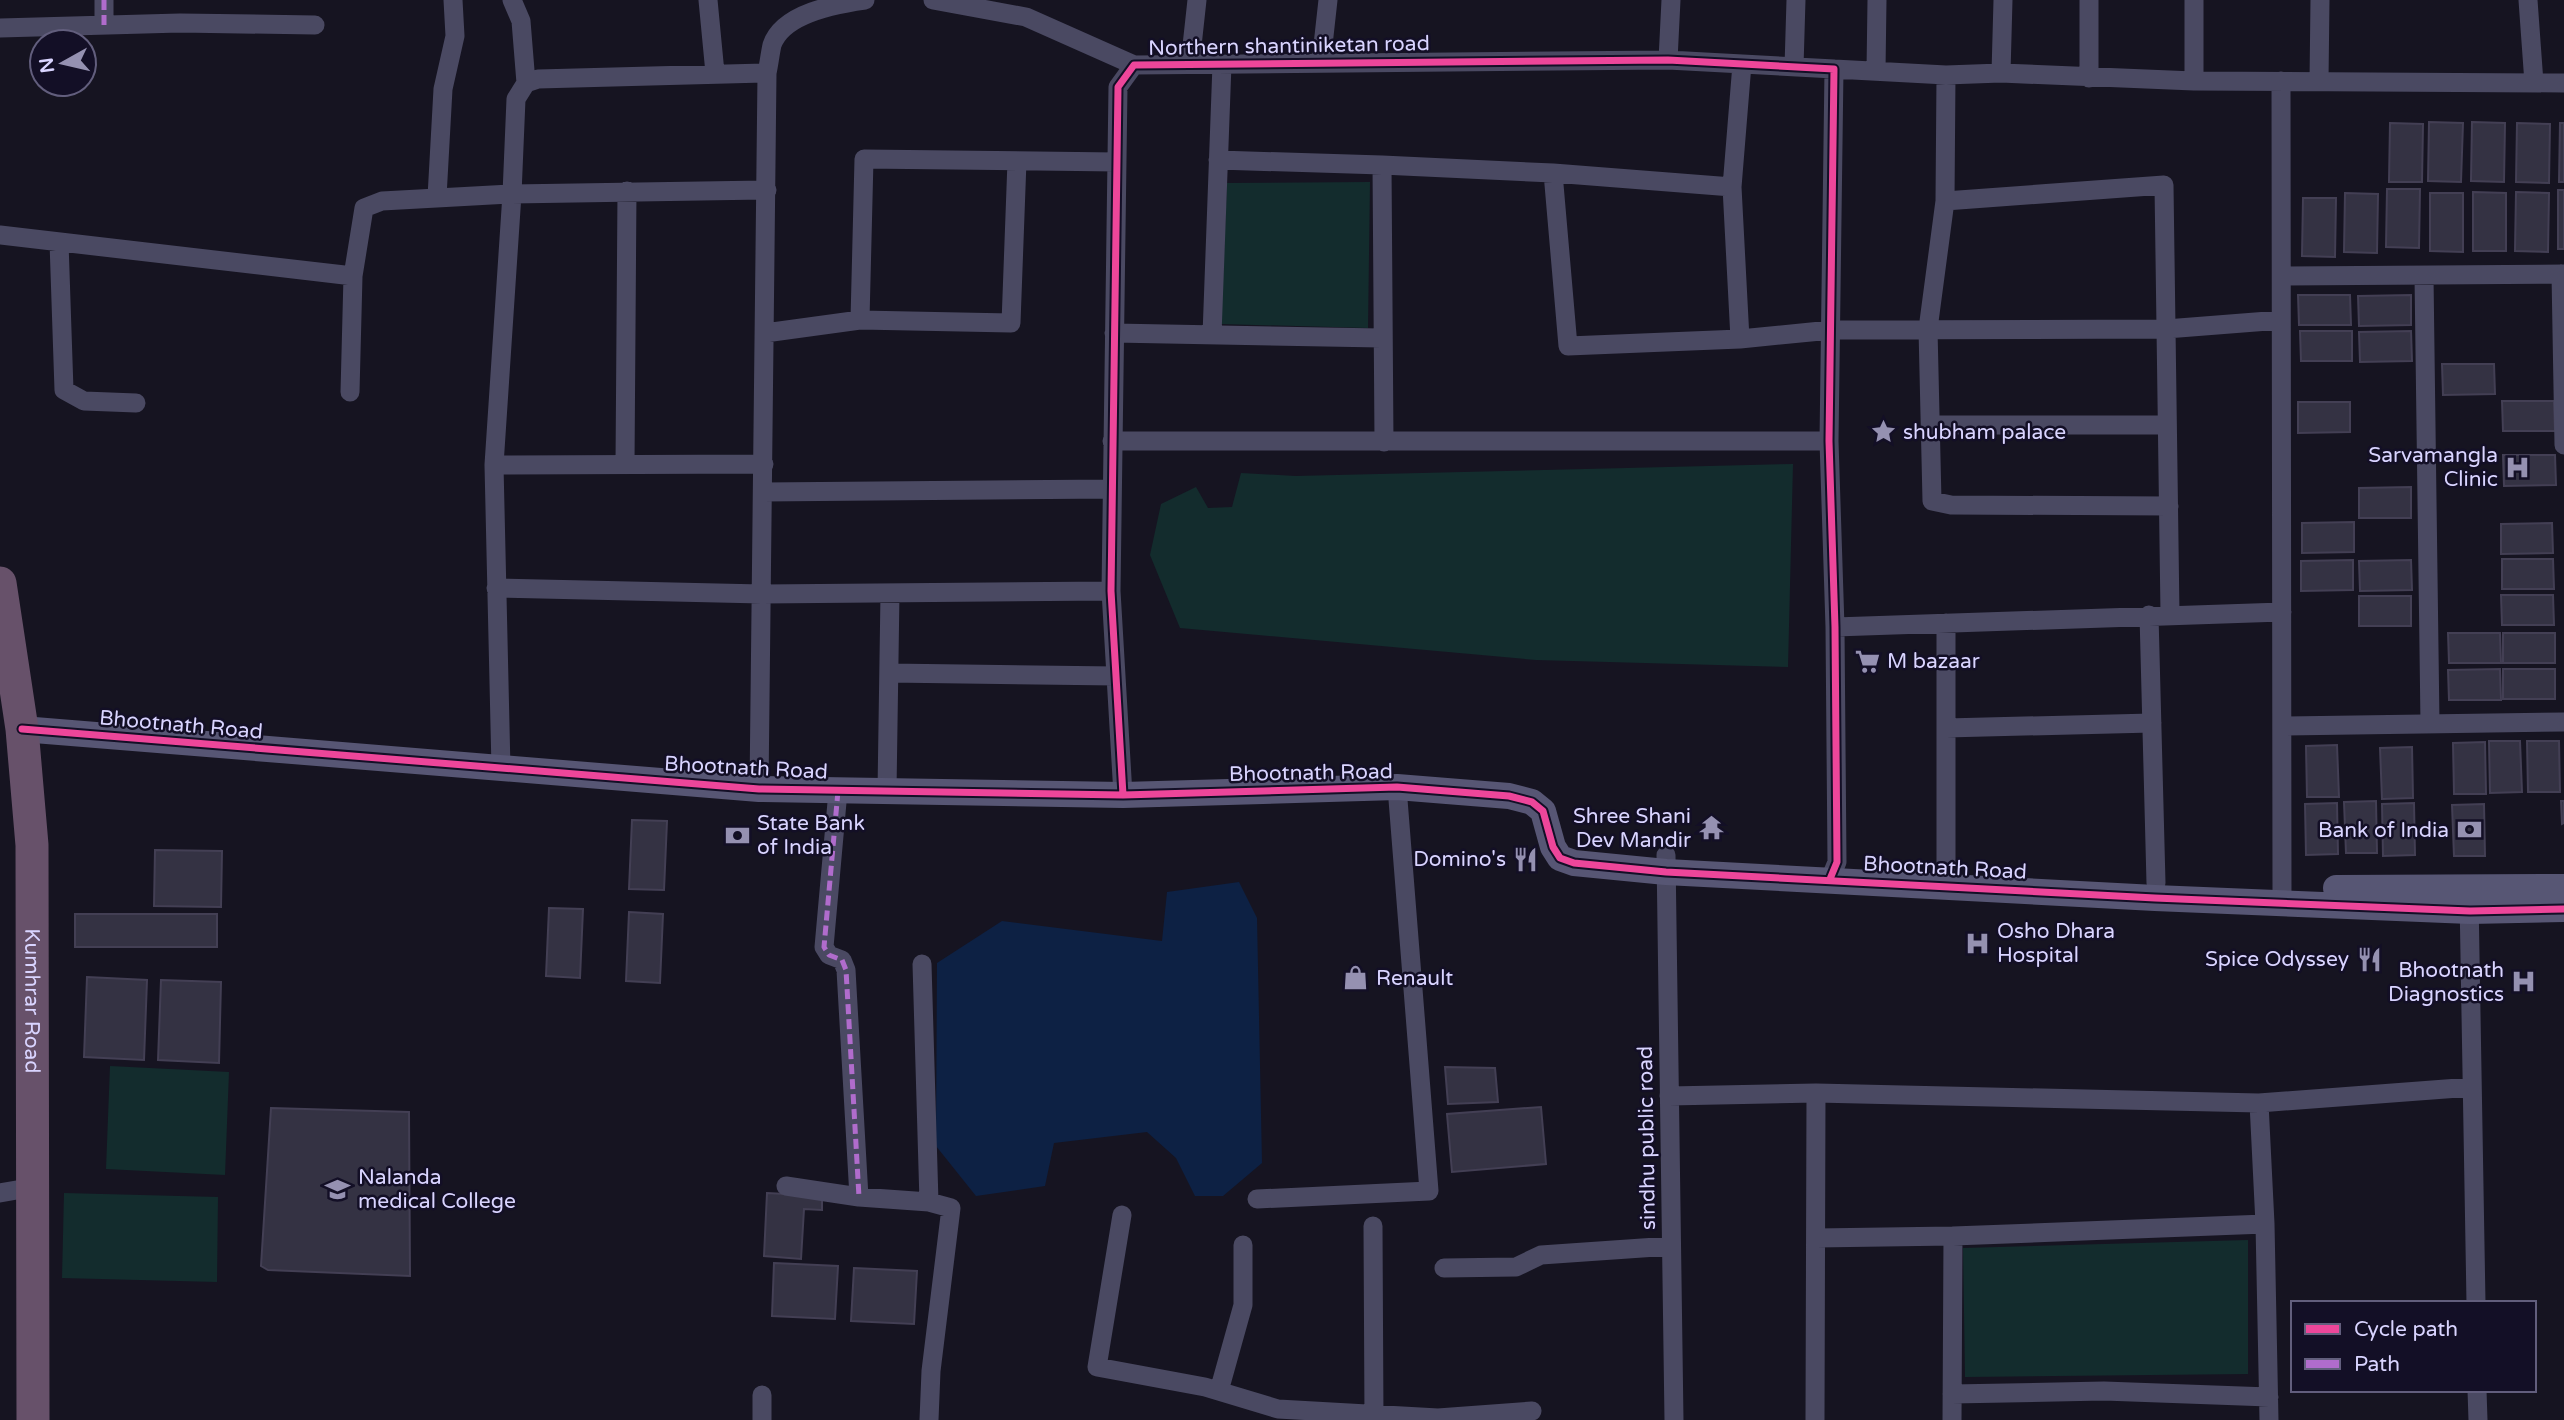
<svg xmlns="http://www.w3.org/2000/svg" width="2564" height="1420" viewBox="0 0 2564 1420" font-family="'Varela Round',sans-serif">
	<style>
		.green { fill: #132c2d }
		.water { fill: #0d2144 }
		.building { fill: #343243; stroke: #433f54; stroke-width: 2 }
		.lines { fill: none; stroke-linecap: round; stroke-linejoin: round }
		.street { stroke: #4a4962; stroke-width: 19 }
		.secondary { stroke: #575674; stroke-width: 26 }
		.highway { stroke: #67516a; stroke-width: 33 }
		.quiet { stroke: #b06ccc; stroke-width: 5; stroke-dasharray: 10 5; stroke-linecap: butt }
		.cycleway-casing { stroke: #130f26; stroke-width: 11 }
		.cycleway { stroke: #ed469a; stroke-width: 7 }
		.labels { text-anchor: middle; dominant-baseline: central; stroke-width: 5; stroke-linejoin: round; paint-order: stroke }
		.street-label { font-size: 21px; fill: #d9d4ff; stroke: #130f26 }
		.poi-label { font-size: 21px; fill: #d9d4ff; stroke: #130f26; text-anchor: start }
	</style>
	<rect width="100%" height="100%" fill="#161421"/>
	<!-- green -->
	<path class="green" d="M1370 182 1368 328 1221 324 1227 183Z
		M1793 464 1788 667 1536 660 1180 628 1150 555 1161 504 1196 487 1208 508 1232 507 1241 473 1295 476Z
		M110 1066 229 1072 225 1175 106 1169Z
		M64 1193 218 1197 217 1282 62 1278Z
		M2248 1240V1374L1965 1377 1963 1248Z"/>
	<!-- water -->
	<path class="water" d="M1239 882 1257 918 1262 1163 1223 1196H1195L1176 1158 1147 1132 1054 1143 1045 1186 976 1196 936 1146 937 963 1002 921 1162 941 1167 892Z"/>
	<!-- building -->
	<path class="building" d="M2429 122 2463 123 2461 182 2428 181Z
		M2472 122 2505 123 2504 182 2471 181Z
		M2390 123 2423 124 2422 182H2389Z
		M2517 123 2550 124 2549 183 2516 182Z
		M2560 123H2564V182H2559Z
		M2387 189H2420L2419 248 2386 247Z
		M2558 190H2564V249H2558Z
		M2473 192 2506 193V251H2473Z
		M2516 192 2549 193 2548 252 2515 251Z
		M2345 193 2378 194 2377 253 2344 252Z
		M2430 193H2463V252L2430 251Z
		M2303 198H2336L2335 257 2302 256Z
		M2298 295H2350L2351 325H2299Z
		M2411 295V325L2359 326 2358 296Z
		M2300 331H2352V361H2301Z
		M2411 331 2412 361 2360 362 2359 332Z
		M2442 364H2494L2495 394 2443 395Z
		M2502 401H2554L2555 431H2503Z
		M2298 402H2350V432L2298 433Z
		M2503 455H2555L2556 485 2504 486Z
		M2411 487V518H2359V488Z
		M2354 522V552L2302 553V523Z
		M2552 523 2553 553 2501 554V524Z
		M2502 559H2553L2554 589H2502Z
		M2353 560V590L2301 591V561Z
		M2411 560 2412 590 2360 591 2359 561Z
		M2501 595H2553L2554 625H2502Z
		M2359 596H2411V626H2359Z
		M2448 633H2500L2501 663H2449Z
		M2503 633H2555V663H2503Z
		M2500 669 2501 700H2449L2448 670Z
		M2503 669H2555V699H2503Z
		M2489 741H2520L2522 792 2490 793Z
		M2527 741H2559L2560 792H2528Z
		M2485 742 2486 794H2454L2453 743Z
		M2337 745 2339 797H2307L2306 746Z
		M2412 747 2413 798 2382 799 2380 748Z
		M2376 801 2377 853H2346L2344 802Z
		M2561 801H2564V823L2562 824Z
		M2337 803 2338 854 2306 855 2305 804Z
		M2414 803 2415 855 2383 856 2382 804Z
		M2484 804 2485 856H2454L2452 805Z
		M632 820 667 821 664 890 629 889Z
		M155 850 222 851 221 907 154 906Z
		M549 908 583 909 580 978 546 976Z
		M629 912 663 914 660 983 626 981Z
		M75 914H217V947H75Z
		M87 977 147 980 144 1060 84 1057Z
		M161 980 221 982 219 1063 158 1060Z
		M1445 1067 1495 1068 1498 1102 1448 1104Z
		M1541 1107 1546 1164 1452 1172 1447 1114Z
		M271 1108 409 1112 410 1276 268 1270 261 1266Z
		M767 1193 822 1196V1210L804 1209 801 1259 764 1256Z
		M774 1263 838 1266 835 1319 772 1316Z
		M854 1268 917 1271 914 1324 851 1321Z"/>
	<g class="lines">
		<!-- street -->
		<path class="street" d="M512 0 521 21 526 83
			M708 0 715 73
			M933 0 1026 17 1134 65
			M2194 0V81
			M2528 0 2534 83
			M104 25V0
			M0 28 180 23 315 25
			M1668 60 1671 0
			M1321 63 1328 0
			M1190 64 1197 0
			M1794 67 1796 0
			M1834 69 1946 75
			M1876 71 1877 0
			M2001 73 2003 0
			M2089 78V0
			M2281 81 2282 902
			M2319 81 2320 0
			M1218 160 1382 165
			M1553 173 1568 346 1740 339
			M1732 187 1742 64
			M437 197 443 89 455 36 453 0
			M1945 201 1928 329 1932 501 1951 505 2169 506
			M0 235 353 276
			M59 242 64 390 84 401 136 403
			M2561 274 2564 445
			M2282 276 2564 274
			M2424 276 2430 724
			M860 320 1011 323 1017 161
			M765 333 860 320 864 159 1117 162
			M1114 333 1381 338
			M1212 335 1222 64
			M350 392 353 276 364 208 382 201 512 194 516 99 526 83 538 79 767 73
			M1931 425H2167
			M1112 441H1829
			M1384 442 1382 165 1553 173 1732 187 1740 339 1831 330 2166 329 2281 320
			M494 465 512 194 767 190
			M625 465 627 191
			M763 492 1112 489
			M496 588 762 594 1111 591
			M2170 614 2164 185 1945 201 1946 75 2001 73 2194 81 2564 83
			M2149 615 2156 883
			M1835 627 2282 612
			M889 673 1116 676
			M2282 726 2564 722
			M1946 728 2152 723
			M501 769 494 465 764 464
			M759 789 767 73C769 64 770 54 772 45 783 13 836 4 865 0
			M838 791 824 947 829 955 842 960 846 970 859 1197
			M887 791 890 593
			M1123 795 1111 591 1118 87 1134 65 1668 60 1834 69 1829 441 1835 627 1837 862 1830 879
			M1666 855 1674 1420
			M1946 867V623
			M2469 898 2476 1303
			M922 964 929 1202
			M1669 1096 1816 1093 2259 1103 2472 1087
			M2259 1103 2265 1224
			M786 1186 859 1197 929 1202 951 1208 931 1371 929 1420
			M0 1193 34 1187
			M1257 1199 1429 1191 1397 787
			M1122 1215 1097 1367 1205 1387 1278 1409 1438 1418 1532 1411
			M1373 1226 1374 1420
			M1816 1238 1953 1236
			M1444 1268 1516 1267 1541 1255 1671 1246
			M2477 1390 2478 1420
			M1219 1391 1243 1305V1245
			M1952 1394 2104 1391 2269 1397
			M762 1420V1395
			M1815 1420 1816 1093
			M1952 1420 1953 1236 2265 1224 2269 1420"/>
		<!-- secondary -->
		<path class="secondary" d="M22 729 759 789 1123 795 1397 787 1509 796 1532 802 1543 811 1553 847 1560 858 1574 863 1666 872 2155 898 2470 911 2564 909
			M2336 888 2564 887"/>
		<!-- highway -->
		<path class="highway" id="s1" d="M0 583 22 729 32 845 33 1420"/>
		<!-- quiet -->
		<path class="quiet" d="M104 25V0
			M838 791 824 947 829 955 842 960 846 970 859 1197"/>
		<defs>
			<path id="cycleway" d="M22 729 759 789 1123 795 1397 787 1509 796 1532 802 1543 811 1553 847 1560 858 1574 863 1666 872 2155 898 2470 911 2564 909
				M1123 795 1111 591 1118 87 1134 65 1668 60 1834 69 1829 441 1835 627 1837 862 1830 879"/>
		</defs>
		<!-- cycleway casing -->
		<use href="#cycleway" class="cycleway-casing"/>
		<!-- cycleway -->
		<use href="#cycleway" class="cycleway"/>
	</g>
	<!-- icons -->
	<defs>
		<symbol id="sight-bare" viewBox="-9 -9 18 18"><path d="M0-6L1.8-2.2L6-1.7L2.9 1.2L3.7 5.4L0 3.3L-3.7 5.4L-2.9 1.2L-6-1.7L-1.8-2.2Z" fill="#9591b1" stroke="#130f26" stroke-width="2.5" paint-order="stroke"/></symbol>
		<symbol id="hospital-bare" viewBox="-9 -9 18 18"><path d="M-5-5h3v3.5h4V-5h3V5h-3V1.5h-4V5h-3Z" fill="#9591b1" stroke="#130f26" stroke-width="2.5" paint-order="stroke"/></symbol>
		<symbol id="supermarket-bare" viewBox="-9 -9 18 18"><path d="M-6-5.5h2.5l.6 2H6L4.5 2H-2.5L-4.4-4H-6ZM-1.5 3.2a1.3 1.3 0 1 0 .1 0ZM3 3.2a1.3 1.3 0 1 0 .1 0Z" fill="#9591b1" stroke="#130f26" stroke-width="2.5" paint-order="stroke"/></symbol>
		<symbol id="temple-bare" viewBox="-9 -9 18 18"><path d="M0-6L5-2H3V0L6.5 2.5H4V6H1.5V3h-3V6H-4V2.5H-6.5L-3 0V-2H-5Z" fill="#9591b1" stroke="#130f26" stroke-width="2.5" paint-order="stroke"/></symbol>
		<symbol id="bank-bare" viewBox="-9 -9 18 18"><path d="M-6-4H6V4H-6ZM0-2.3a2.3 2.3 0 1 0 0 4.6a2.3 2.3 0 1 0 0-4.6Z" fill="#9591b1" stroke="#130f26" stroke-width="2.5" paint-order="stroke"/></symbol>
		<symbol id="restaurant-bare" viewBox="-9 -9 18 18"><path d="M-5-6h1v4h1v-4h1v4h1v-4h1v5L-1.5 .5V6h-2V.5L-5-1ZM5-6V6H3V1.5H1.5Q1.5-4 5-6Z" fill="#9591b1" stroke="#130f26" stroke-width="2.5" paint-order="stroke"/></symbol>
		<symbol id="shop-bare" viewBox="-9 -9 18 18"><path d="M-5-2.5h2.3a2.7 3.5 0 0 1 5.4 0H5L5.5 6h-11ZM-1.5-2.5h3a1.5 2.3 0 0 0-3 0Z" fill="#9591b1" stroke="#130f26" stroke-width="2.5" paint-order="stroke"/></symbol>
		<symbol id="university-bare" viewBox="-9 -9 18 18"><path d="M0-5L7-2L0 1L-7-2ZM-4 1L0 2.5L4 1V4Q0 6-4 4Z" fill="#9591b1" stroke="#130f26" stroke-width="2.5" paint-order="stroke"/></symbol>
	</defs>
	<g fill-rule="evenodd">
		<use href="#sight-bare" x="1866" y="414" width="35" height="35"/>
		<use href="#hospital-bare" x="2500" y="450" width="35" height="35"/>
		<use href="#supermarket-bare" x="1850" y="644" width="35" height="35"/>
		<use href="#temple-bare" x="1694" y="810" width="35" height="35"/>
		<use href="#bank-bare" x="2452" y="812" width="35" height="35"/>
		<use href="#bank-bare" x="720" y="818" width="35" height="35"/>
		<use href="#restaurant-bare" x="1508" y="842" width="35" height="35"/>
		<use href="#hospital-bare" x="1960" y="926" width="35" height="35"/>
		<use href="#restaurant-bare" x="2352" y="942" width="35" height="35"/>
		<use href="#shop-bare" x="1338" y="960" width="35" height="35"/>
		<use href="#hospital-bare" x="2506" y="964" width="35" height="35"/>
		<use href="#university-bare" x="320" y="1172" width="35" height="35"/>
	</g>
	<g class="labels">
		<!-- street labels -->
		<g class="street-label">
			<text transform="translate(1289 46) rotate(-1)">Northern shantiniketan road</text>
			<text transform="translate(181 725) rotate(5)">Bhootnath Road</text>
			<text transform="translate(746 768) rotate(3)">Bhootnath Road</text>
			<text transform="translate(1311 773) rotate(-1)">Bhootnath Road</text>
			<text transform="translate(1945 868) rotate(3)">Bhootnath Road</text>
			<text stroke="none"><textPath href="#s1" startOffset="420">Kumhrar Road</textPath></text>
			<text transform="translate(1647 1138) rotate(-91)">sindhu public road</text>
		</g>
		<!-- poi labels -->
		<g class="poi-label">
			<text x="1903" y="432">shubham palace</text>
			<text x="2498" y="455" text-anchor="end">Sarvamangla<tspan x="2498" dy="24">Clinic</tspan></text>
			<text x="1887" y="661">M bazaar</text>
			<text x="1691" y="816" text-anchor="end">Shree Shani<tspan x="1691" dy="24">Dev Mandir</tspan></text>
			<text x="757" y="823">State Bank<tspan x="757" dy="24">of India</tspan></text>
			<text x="2449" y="830" text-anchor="end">Bank of India</text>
			<text x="1506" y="859" text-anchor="end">Domino's</text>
			<text x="1997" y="931">Osho Dhara<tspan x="1997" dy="24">Hospital</tspan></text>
			<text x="2349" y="959" text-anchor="end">Spice Odyssey</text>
			<text x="2504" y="970" text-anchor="end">Bhootnath<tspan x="2504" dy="24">Diagnostics</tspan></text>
			<text x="1376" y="978">Renault</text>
			<text x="358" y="1177">Nalanda<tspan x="358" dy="24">medical College</tspan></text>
		</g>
	</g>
	<!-- legend -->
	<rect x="2291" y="1301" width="245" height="91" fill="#130f26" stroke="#625e7d" stroke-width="2"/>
	<rect x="2305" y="1324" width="35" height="10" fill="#ed469a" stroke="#625e7d" stroke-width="2"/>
	<text x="2354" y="1336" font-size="21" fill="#d9d4ff">Cycle path</text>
	<rect x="2305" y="1359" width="35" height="10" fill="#b06ccc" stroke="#625e7d" stroke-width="2"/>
	<text x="2354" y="1371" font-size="21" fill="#d9d4ff">Path</text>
	<!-- north arrow -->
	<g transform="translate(63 63) rotate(262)"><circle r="33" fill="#130f26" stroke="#625e7d" stroke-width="2"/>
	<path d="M0-5L12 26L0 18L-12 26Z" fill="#9591b1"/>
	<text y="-10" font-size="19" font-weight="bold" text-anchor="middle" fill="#d9d4ff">N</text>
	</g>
</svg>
